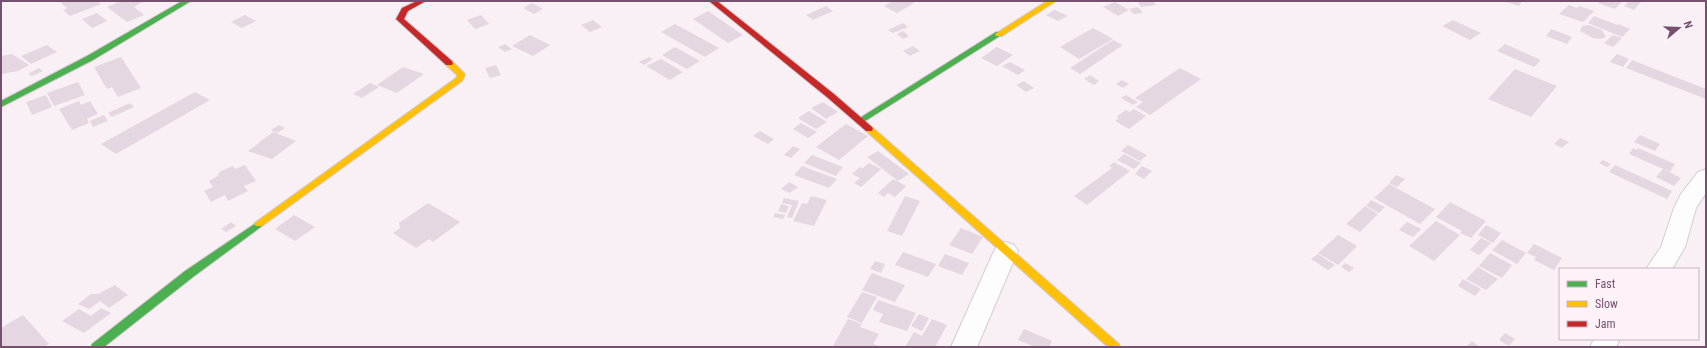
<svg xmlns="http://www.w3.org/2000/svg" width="1707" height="348" viewBox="0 0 1707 348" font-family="'Roboto Condensed',sans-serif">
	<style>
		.building { fill: #e5d7e1 }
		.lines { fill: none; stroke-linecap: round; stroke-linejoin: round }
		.street-casing { stroke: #d6cbd2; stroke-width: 2 }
		.fast-casing { stroke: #d7cbd3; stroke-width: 2 }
		.slow-casing { stroke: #d7cbd3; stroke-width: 2 }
		.jam-casing { stroke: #d7cbd3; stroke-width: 2 }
		.street { fill: #fefdfd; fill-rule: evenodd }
		.fast { fill: #4caf50; fill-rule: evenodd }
		.slow { fill: #ffc107; fill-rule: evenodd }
		.jam { fill: #c62828; fill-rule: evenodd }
	</style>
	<rect width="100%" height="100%" fill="#f8f0f4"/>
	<!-- building -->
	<path class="building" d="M97 1 101 4 70 16 63 10 67 8 60 2Z
		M121 1H141L142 2 134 7 144 15 127 22 107 7Z
		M893 1H911L914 3 897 13 884 6Z
		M1137 1H1153L1156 5 1141 7Z
		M1504 1H1522L1519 6Z
		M1600 1H1623L1615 9 1598 3Z
		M1629 1H1642L1634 10 1624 6Z
		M1115 2 1129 10 1118 16 1103 7Z
		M532 3 543 9 534 14 523 8Z
		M1569 5 1577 8 1579 6 1594 11 1583 22 1559 14Z
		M826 6 833 11 813 20 806 15Z
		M1138 7 1143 13 1134 14 1129 9Z
		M1055 10 1068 16 1058 21 1046 15Z
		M708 11 743 35 728 43 693 19Z
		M97 13 107 21 92 28 82 19Z
		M245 15 256 21 242 28 231 22Z
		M481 15 489 24 475 29 467 20Z
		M1594 16 1617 25 1618 24 1630 29 1622 37 1588 23Z
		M593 20 602 27 590 32 581 25Z
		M1453 20 1481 33 1470 40 1442 26Z
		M903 23 908 27 893 33 888 30Z
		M675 24 719 48 705 57 661 32Z
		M1589 25 1602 30 1606 37 1601 39 1593 38 1580 31 1582 26Z
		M1093 28 1113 39 1079 59 1060 47Z
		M1551 29 1572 37 1567 44 1546 36Z
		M903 31 909 36 903 39 897 34Z
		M530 35 550 45 533 56 512 46Z
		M1613 35 1622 38 1613 47 1604 43Z
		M1113 40 1123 45 1080 74 1070 68Z
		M505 44 512 49 505 52 498 47Z
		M1505 44 1541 60 1534 67 1497 51Z
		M47 45 57 52 31 64 21 56Z
		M913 46 920 51 910 56 903 51Z
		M675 47 700 61 687 69 662 55Z
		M997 47 1013 55 997 66 981 58Z
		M12 54 29 65 18 71 1 74V56Z
		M1617 54 1629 59 1623 67 1610 62Z
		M121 57 141 88 118 97 112 87 107 89 94 67Z
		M649 57 653 59 644 65 639 62Z
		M661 59 683 72 670 80 646 66Z
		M1632 60 1706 89V99L1626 68Z
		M1010 62 1025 70 1018 75 1002 66Z
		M496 65 501 75 490 78 485 68Z
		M403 67 424 74 397 93 377 85Z
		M39 68 43 71 32 76 28 74Z
		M1180 68 1201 79 1150 115 1136 107 1143 102 1135 98Z
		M1515 69 1557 86 1531 117 1488 99Z
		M1090 75 1099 81 1094 85 1084 79Z
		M1122 80 1129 84 1123 88 1116 84Z
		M1024 81 1034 88 1026 92 1016 85Z
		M78 82 85 95 54 106 47 93Z
		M370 83 379 87 362 98 353 94Z
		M195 92 210 100 116 154 101 144Z
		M46 95 52 107 32 115 26 102Z
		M1126 95 1138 102 1133 105 1121 98Z
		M79 101 81 105 90 101 98 114 87 119 89 123 72 130 59 109Z
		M823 102 838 112 826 119 811 108Z
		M130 103 134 107 112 117 108 113Z
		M1134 109 1146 116 1129 129 1115 121 1119 118 1116 117 1126 110 1130 112Z
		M809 111 827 122 816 129 798 118Z
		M104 115 108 121 93 127 90 121Z
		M801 123 817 132 808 138 793 129Z
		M846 124 868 136 839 160 816 147Z
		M279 125 285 128 277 133 271 130Z
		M760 131 774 139 768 144 753 136Z
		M273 132 296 141 272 159 248 151Z
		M1640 135 1660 144 1655 151 1634 142Z
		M1560 138 1569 142 1562 148 1554 144Z
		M1128 145 1147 155 1140 161 1121 151Z
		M793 146 800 149 791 158 784 155Z
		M1633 148 1637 150 1638 148 1675 164 1670 172 1629 154Z
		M878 151 909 174 898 181 867 157Z
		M1124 154 1141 163 1134 169 1117 160Z
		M812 155 843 167 836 176 804 163Z
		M1603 160 1611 164 1607 167 1599 163Z
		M1114 162 1130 171 1087 205 1074 196 1112 168 1109 166Z
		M869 163 881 169 861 187 854 183 860 178 852 174 860 167 863 168Z
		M245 165 256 181 244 186 248 191 228 201 225 195 211 202 204 191 213 187 209 181 218 176 219 172 233 166 235 169Z
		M1615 165 1672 191 1667 199 1609 172Z
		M802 166 837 179 829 188 794 175Z
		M1142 166 1152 171 1144 179 1135 174Z
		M1663 169 1681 178 1674 186 1656 177Z
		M1396 175 1405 179 1397 187 1389 183Z
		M893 179 906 186 895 197 888 193 884 197 878 193Z
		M789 182 798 187 790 193 781 189Z
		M1389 184 1435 209 1420 224 1374 198Z
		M811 196 827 200 814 226 793 221 802 203 807 204Z
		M905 196 920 201 902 236 887 231Z
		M784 198 799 201 792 218 787 217 792 205 782 203Z
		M1371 200 1385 207 1379 213 1366 206Z
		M1450 202 1486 221 1471 238 1460 233 1462 231 1436 217Z
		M428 203 460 222 433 242 429 239 416 248 393 233 400 228 399 223Z
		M781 204 789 206 786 213 778 211Z
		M1365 206 1378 214 1360 232 1346 224Z
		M775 213 785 215 783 219 773 217Z
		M294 215 315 227 295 241 275 229Z
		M1436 221 1460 235 1434 261 1409 246Z
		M231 222 236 226 226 232 221 229Z
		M1407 222 1421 229 1413 237 1399 230Z
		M1486 225 1501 233 1493 243 1478 235Z
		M961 228 983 237 972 254 949 245Z
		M1338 235 1357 246 1338 265 1318 253Z
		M1481 238 1491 243 1479 255 1470 250Z
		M1502 240 1526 253 1517 264 1492 250Z
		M1534 244 1562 258 1554 270 1534 260 1536 257 1527 253Z
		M903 252 936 264 928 277 895 265Z
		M1490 253 1512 265 1502 278 1479 266Z
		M945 254 969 263 962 275 938 266Z
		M1318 254 1335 265 1328 270 1311 259Z
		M875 261 885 264 881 273 870 269Z
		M1345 263 1354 268 1349 272 1341 267Z
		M1478 267 1498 279 1486 290 1466 279Z
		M872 273 905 285 895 302 862 290Z
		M1463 279 1481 289 1475 296 1458 286Z
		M115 285 128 295 109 308 100 301 89 309 78 304 91 294H98Z
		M862 292 877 297 862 323 847 317Z
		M878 300 916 313 907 331 879 322 883 314 873 310Z
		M101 308 111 313 84 333 62 321 79 309 91 316Z
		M919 314 929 318 922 331 911 326Z
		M23 315 49 344 44 347H1V328Z
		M848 319 862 324 860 327 879 334 873 344 882 347 833 346Z
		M932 319 947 325 935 347H905L914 332 922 336Z
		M1024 329 1052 341 1049 347H1035L1018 340Z
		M1505 333 1515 339 1509 346 1499 340Z
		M1472 341 1480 347H1466Z"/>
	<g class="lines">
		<defs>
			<path id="street" d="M1706 169V193L1696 208 1685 247 1672 269H1646L1661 247 1674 208 1681 194 1698 172Z
				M1006 242 1014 245 1018 251 977 347H951L994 251 998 245Z
				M1594 339H1620L1616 347H1590Z"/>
			<path id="fast" d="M182 1H191L93 60 1 107V101L87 56Z
				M996 32H1002L1003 34 862 123 859 124 855 121Z
				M259 221 262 222 264 224 262 226 193 277 104 347H91L92 344 185 271Z"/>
			<path id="slow" d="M1047 1H1056L1002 36H996L995 34Z
				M446 61H452L464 73 465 75 462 81 262 226H256L254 224 256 222 456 78 457 75 446 65 445 63Z
				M869 126 872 127 1119 344 1120 347H1108L866 131 865 129 866 127Z"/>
			<path id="jam" d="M417 1H426L408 11 404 19 452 61 453 63 452 65H446L396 19 402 8Z
				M709 1H717L834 94 872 127 873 129 872 131H866L828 98Z"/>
		</defs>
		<!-- street casing -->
		<use href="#street" class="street-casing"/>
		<!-- fast casing -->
		<use href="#fast" class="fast-casing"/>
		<!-- slow casing -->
		<use href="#slow" class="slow-casing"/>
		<!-- jam casing -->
		<use href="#jam" class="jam-casing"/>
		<!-- street -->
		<use href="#street" class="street"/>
		<!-- fast -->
		<use href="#fast" class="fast"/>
		<!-- slow -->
		<use href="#slow" class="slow"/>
		<!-- jam -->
		<use href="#jam" class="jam"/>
	</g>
	<!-- border -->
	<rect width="1707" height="348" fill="none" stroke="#75506f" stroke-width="4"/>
	<!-- legend -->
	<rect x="1559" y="268" width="140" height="72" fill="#fef2f9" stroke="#c7b1c2"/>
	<rect x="1567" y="281" width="20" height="6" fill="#4caf50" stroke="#c7b1c2"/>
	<text x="1595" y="288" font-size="12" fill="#75506f">Fast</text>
	<rect x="1567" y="301" width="20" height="6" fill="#ffc107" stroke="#c7b1c2"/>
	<text x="1595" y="308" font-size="12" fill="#75506f">Slow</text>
	<rect x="1567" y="321" width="20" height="6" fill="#c62828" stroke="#c7b1c2"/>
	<text x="1595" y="328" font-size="12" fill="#75506f">Jam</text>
	<!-- north arrow -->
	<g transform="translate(1679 28) rotate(71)" stroke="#fef2f9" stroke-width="3" paint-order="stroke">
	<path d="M0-3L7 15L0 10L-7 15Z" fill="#75506f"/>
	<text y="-6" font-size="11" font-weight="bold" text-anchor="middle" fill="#75506f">N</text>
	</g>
</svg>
